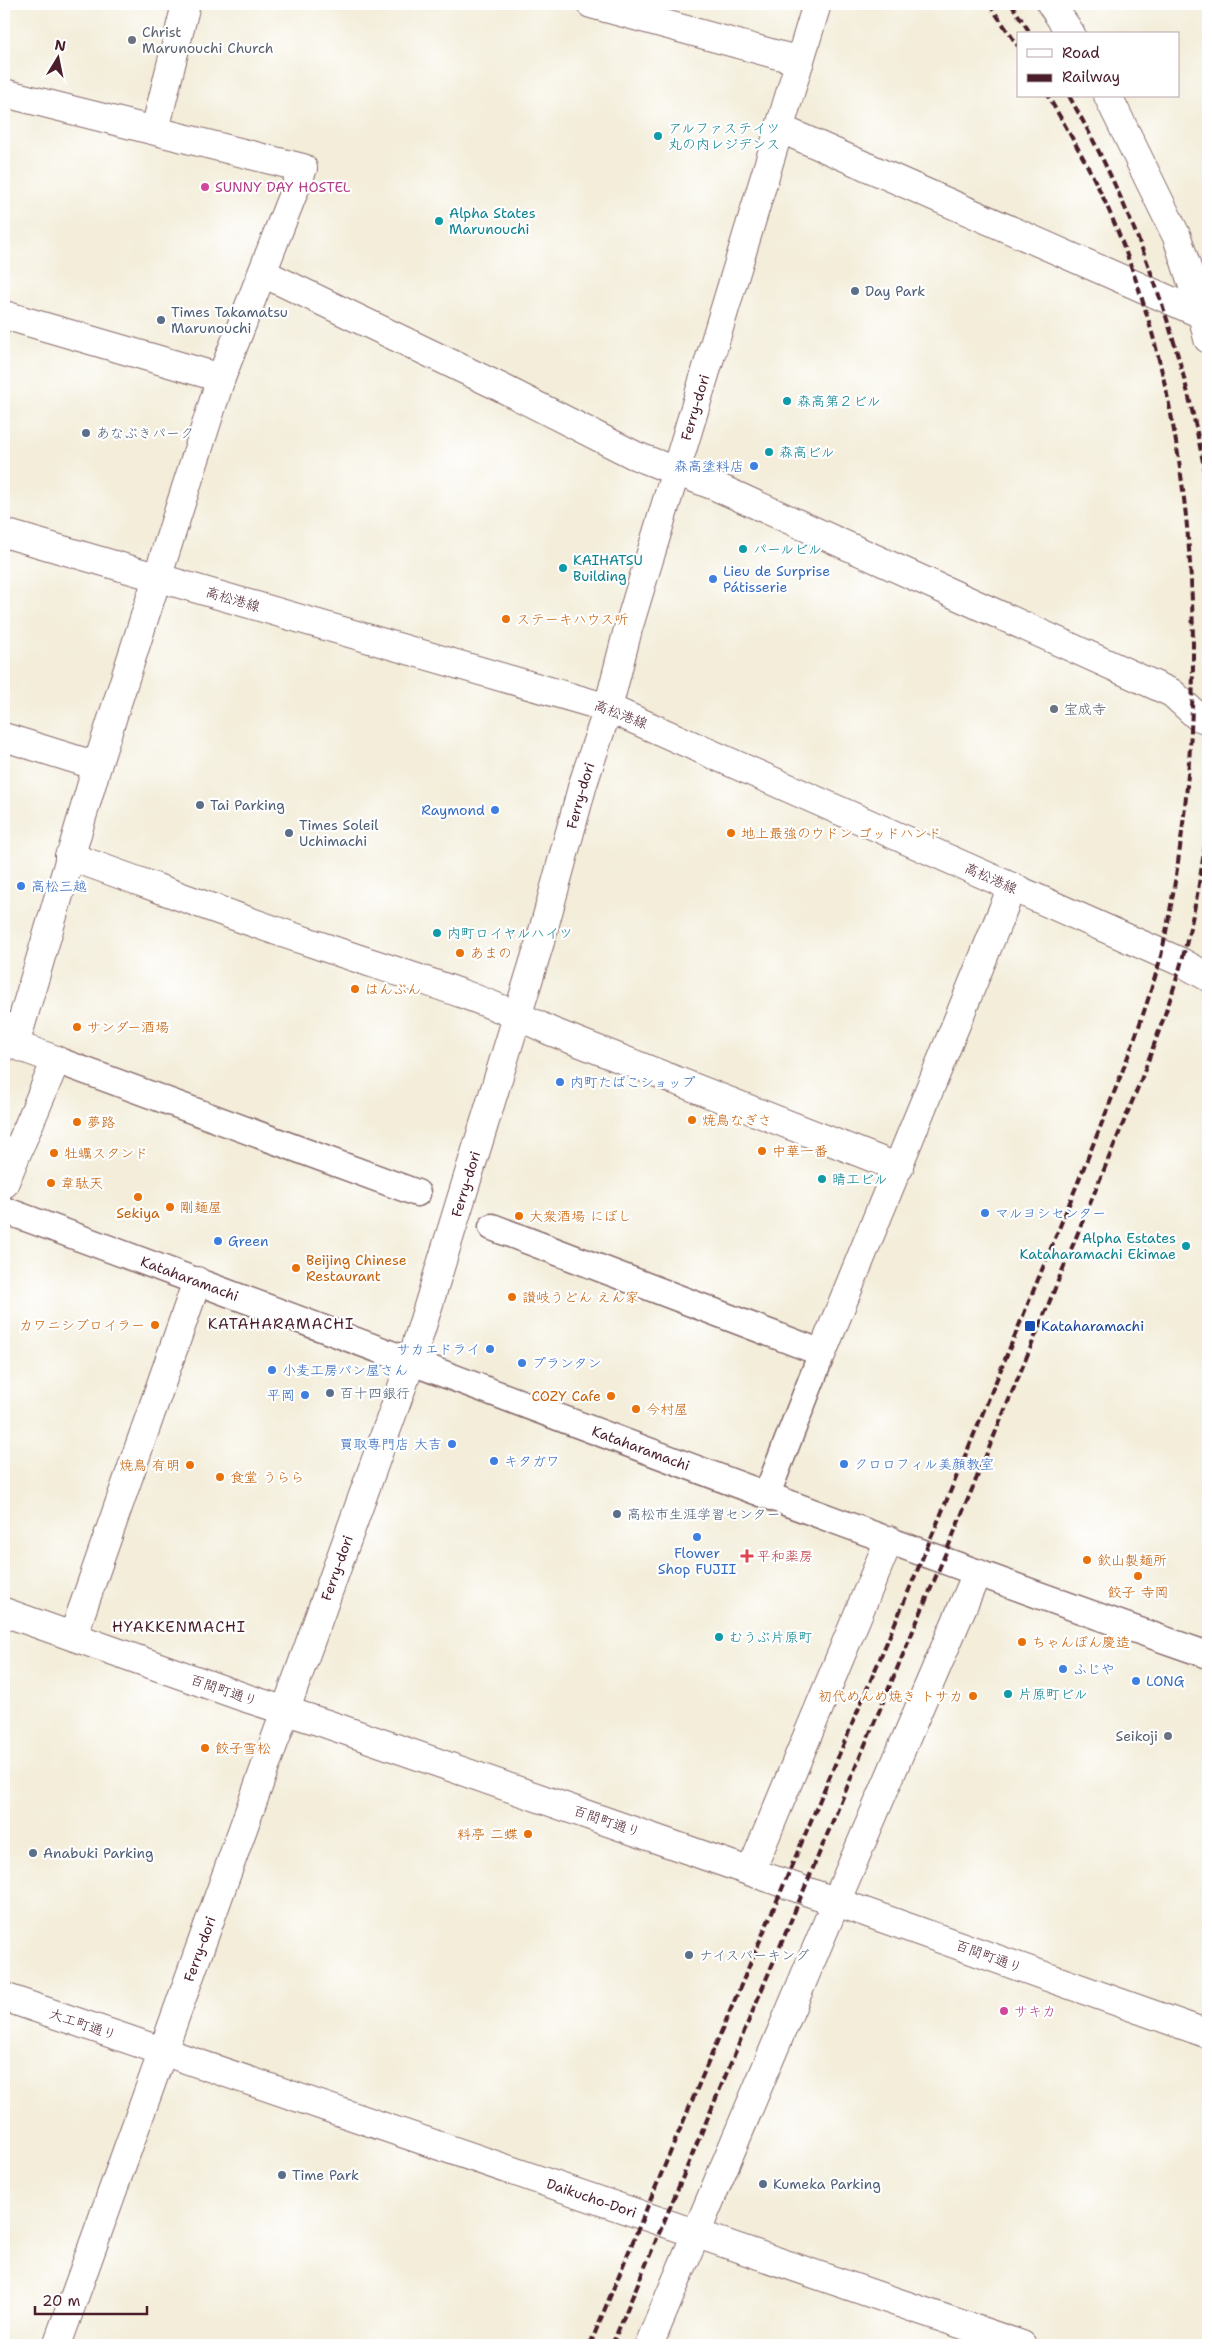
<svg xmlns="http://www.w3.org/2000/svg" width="1212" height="2349" viewBox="0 0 1212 2349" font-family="'Shantell Sans','Klee One',sans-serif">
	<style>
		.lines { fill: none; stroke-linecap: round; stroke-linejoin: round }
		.pedestrian-casing { stroke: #856768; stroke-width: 29 }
		.minor-casing { stroke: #856768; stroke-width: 30 }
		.tertiary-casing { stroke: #856768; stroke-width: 30 }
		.secondary-casing { stroke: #856768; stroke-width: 30 }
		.pedestrian { stroke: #fff; stroke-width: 26 }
		.minor { stroke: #fff; stroke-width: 28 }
		.tertiary { stroke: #fff; stroke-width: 28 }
		.secondary { stroke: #fff; stroke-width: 28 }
		.rail { stroke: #4a1f2b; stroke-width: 4; stroke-dasharray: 8 4; stroke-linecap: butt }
		.worship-dot { fill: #6b7280; stroke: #fff; stroke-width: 2 }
		.culture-dot { fill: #0f9aa8; stroke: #fff; stroke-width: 2 }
		.hotel-dot { fill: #d1479c; stroke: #fff; stroke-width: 2 }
		.service-dot { fill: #5c6f8a; stroke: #fff; stroke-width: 2 }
		.shop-dot { fill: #3f7fe0; stroke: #fff; stroke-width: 2 }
		.food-dot { fill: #e8710a; stroke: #fff; stroke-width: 2 }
		.transit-dot { fill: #1a4fb4; stroke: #fff; stroke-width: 2 }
		.health-dot { fill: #e0444e; stroke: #fff; stroke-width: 2 }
		.labels { text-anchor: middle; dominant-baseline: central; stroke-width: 4.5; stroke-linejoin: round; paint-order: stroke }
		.worship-label { font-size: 14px; fill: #5b616d; stroke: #fff; text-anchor: start }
		.culture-label { font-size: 14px; fill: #0d838f; stroke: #fff; text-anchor: start }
		.hotel-label { font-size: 14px; fill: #b23c85; stroke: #fff; text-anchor: start }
		.service-label { font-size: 14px; fill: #4e5e75; stroke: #fff; text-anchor: start }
		.street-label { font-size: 14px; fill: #4a1f2b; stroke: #fff }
		.shop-label { font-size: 14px; fill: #366cbe; stroke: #fff; text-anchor: start }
		.food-label { font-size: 14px; fill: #c56008; stroke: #fff; text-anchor: start }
		.transit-label { font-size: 14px; fill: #164399; stroke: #fff; text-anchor: start }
		.health-label { font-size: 14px; fill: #be3a42; stroke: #fff; text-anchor: start }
		.neighbourhood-label { font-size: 15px; letter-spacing: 1px; fill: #4a1f2b; stroke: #fff }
	</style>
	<rect width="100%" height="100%" fill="#fff"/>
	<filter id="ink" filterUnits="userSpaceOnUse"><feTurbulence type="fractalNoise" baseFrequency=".02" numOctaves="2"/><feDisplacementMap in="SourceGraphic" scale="10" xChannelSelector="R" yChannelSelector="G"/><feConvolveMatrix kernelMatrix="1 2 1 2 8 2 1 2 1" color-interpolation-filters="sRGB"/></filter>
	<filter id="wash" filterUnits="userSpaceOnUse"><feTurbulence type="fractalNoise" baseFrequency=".0096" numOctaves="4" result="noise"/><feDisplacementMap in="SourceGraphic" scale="20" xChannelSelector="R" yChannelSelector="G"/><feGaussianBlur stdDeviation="1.12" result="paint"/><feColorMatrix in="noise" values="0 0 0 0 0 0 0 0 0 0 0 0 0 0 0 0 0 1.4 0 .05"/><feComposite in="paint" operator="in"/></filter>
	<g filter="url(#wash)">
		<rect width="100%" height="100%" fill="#f3edd9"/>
	</g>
	<g filter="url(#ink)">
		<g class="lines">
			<defs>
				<g id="pedestrian">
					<path d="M56 1060 417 1193"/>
					<path id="s1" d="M4 1210C406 1357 804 1514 1208 1655"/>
					<path d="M492 1227 822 1353 767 1494"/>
				</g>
				<g id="minor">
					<path d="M591 4 800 61"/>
					<path d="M1051 4 1071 34"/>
					<path d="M4 93 303 168 221 378 97 766 15 1045 56 1060 4 1184"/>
					<path d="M1108 96 1177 237 1202 314 1208 339"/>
					<path d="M779 128 1208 317"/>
					<path d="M155 130 186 4"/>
					<path d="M263 273 500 387 634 455 717 487 1172 693 1197 716 1208 720"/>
					<path d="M4 315 221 378"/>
					<path d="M4 737 97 766"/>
					<path d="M69 856C150 885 231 916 312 943 392 971 474 993 550 1031L899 1168"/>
					<path d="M822 1353 1012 887"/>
					<path d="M4 1612 246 1698 324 1723 803 1890 1208 2034"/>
					<path d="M73 1636 197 1281"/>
					<path d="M751 1871 889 1540"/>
					<path id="s2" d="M4 1997 1022 2345"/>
					<path d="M649 2345 836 1902 977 1573"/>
				</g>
				<g id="tertiary">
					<path id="s3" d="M57 2345 411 1362 540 942 583 784 608 708 628 629 817 4"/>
				</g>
				<path id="secondary" d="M4 533 608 708 1181 962 1208 977"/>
			</defs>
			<!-- pedestrian casing -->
			<use href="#pedestrian" class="pedestrian-casing"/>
			<!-- minor casing -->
			<use href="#minor" class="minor-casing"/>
			<!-- tertiary casing -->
			<use href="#tertiary" class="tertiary-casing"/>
			<!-- secondary casing -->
			<use href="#secondary" class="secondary-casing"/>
			<!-- pedestrian -->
			<use href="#pedestrian" class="pedestrian"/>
			<!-- minor -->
			<use href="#minor" class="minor"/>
			<!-- tertiary -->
			<use href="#tertiary" class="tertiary"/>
			<!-- secondary -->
			<use href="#secondary" class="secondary"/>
			<!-- rail -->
			<path class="rail" d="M989 4 1018 46
				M1011 4 1031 34
				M1069 96C1139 218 1185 352 1208 490
				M590 2345C703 2071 821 1799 936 1526 982 1415 1028 1304 1074 1192 1105 1114 1139 1037 1161 956 1212 721 1207 436 1110 213 1093 173 1070 134 1048 96
				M612 2345 942 1562 1141 1080C1159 1031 1178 982 1189 932 1198 896 1203 860 1208 823"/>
		</g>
	</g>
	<!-- markers -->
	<g class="worship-dot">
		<circle cx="132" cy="40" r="5"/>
		<circle cx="1054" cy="709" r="5"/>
		<circle cx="1168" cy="1736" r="5"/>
	</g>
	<g class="culture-dot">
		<circle cx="658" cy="136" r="5"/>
		<circle cx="439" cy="221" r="5"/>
		<circle cx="787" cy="401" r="5"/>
		<circle cx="769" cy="452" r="5"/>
		<circle cx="743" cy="549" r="5"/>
		<circle cx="563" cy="568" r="5"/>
		<circle cx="437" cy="933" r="5"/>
		<circle cx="822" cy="1179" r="5"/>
		<circle cx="1186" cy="1246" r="5"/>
		<circle cx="719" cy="1637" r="5"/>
		<circle cx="1008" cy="1694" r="5"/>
	</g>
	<g class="hotel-dot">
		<circle cx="205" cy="187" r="5"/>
		<circle cx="1004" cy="2011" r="5"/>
	</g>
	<g class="service-dot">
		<circle cx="855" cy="291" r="5"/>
		<circle cx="161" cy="320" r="5"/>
		<circle cx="86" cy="433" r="5"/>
		<circle cx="200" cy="805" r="5"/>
		<circle cx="289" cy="833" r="5"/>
		<circle cx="330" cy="1393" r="5"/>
		<circle cx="617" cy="1514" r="5"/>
		<circle cx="33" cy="1853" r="5"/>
		<circle cx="689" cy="1955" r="5"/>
		<circle cx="282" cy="2175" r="5"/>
		<circle cx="763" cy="2184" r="5"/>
	</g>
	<g class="shop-dot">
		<circle cx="754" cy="466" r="5"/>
		<circle cx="713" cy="579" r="5"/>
		<circle cx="495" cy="810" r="5"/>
		<circle cx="21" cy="886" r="5"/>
		<circle cx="560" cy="1082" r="5"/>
		<circle cx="985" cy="1213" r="5"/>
		<circle cx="218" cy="1241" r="5"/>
		<circle cx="490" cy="1349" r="5"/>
		<circle cx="522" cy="1363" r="5"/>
		<circle cx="272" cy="1370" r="5"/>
		<circle cx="305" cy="1395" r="5"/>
		<circle cx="452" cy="1444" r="5"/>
		<circle cx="494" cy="1461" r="5"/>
		<circle cx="844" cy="1464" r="5"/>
		<circle cx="697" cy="1537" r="5"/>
		<circle cx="1063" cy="1669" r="5"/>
		<circle cx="1136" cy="1681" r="5"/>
	</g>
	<g class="food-dot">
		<circle cx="506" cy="619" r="5"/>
		<circle cx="731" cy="833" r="5"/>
		<circle cx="460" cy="953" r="5"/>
		<circle cx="355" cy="989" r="5"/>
		<circle cx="77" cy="1027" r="5"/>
		<circle cx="692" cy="1120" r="5"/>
		<circle cx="77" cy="1122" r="5"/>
		<circle cx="762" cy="1151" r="5"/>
		<circle cx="54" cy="1153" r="5"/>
		<circle cx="51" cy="1183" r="5"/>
		<circle cx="138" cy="1197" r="5"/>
		<circle cx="170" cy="1207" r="5"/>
		<circle cx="519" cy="1216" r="5"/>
		<circle cx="296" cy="1268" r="5"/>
		<circle cx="512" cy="1297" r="5"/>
		<circle cx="155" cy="1325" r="5"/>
		<circle cx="611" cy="1396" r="5"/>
		<circle cx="636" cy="1409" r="5"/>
		<circle cx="190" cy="1465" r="5"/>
		<circle cx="220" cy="1477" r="5"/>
		<circle cx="1087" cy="1560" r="5"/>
		<circle cx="1138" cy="1576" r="5"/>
		<circle cx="1022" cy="1642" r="5"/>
		<circle cx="973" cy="1696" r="5"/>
		<circle cx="205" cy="1748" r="5"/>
		<circle cx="528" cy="1834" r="5"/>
	</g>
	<rect class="transit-dot" x="1024" y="1320" width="12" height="12" rx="2.5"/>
	<path class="health-dot" d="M744.5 1548.5h5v5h5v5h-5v5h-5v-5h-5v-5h5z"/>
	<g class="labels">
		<!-- worship labels -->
		<g class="worship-label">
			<text x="142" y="32">Christ<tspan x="142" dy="16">Marunouchi Church</tspan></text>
			<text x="1064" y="709">宝成寺</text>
			<text x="1158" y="1736" text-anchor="end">Seikoji</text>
		</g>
		<!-- culture labels -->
		<g class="culture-label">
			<text x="668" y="128">アルファステイツ<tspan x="668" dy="16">丸の内レジデンス</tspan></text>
			<text x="449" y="213">Alpha States<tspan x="449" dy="16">Marunouchi</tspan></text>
			<text x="797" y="401">森高第２ビル</text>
			<text x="779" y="452">森高ビル</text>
			<text x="753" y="549">パールビル</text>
			<text x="573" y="560">KAIHATSU<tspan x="573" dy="16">Building</tspan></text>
			<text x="447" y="933">内町ロイヤルハイツ</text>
			<text x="832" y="1179">晴工ビル</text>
			<text x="1176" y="1238" text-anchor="end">Alpha Estates<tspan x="1176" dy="16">Kataharamachi Ekimae</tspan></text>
			<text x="729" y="1637">むうぶ片原町</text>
			<text x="1018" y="1694">片原町ビル</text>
		</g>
		<!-- hotel labels -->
		<g class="hotel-label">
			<text x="215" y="187">SUNNY DAY HOSTEL</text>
			<text x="1014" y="2011">サキカ</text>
		</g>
		<!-- service labels -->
		<g class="service-label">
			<text x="865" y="291">Day Park</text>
			<text x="171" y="312">Times Takamatsu<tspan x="171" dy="16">Marunouchi</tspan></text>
			<text x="96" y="433">あなぶきパーク</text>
			<text x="210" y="805">Tai Parking</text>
			<text x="299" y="825">Times Soleil<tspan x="299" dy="16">Uchimachi</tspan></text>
			<text x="340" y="1393">百十四銀行</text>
			<text x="627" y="1514">高松市生涯学習センター</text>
			<text x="43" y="1853">Anabuki Parking</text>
			<text x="699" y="1955">ナイスパーキング</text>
			<text x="292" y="2175">Time Park</text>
			<text x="773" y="2184">Kumeka Parking</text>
		</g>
		<!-- street labels -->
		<g class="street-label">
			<text stroke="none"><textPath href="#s3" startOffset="2041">Ferry-dori</textPath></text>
			<text transform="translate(233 599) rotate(16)">高松港線</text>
			<text transform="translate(621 714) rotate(21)">高松港線</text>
			<text stroke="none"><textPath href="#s3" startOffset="1636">Ferry-dori</textPath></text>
			<text transform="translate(991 878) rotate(24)">高松港線</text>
			<text stroke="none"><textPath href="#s3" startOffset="1231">Ferry-dori</textPath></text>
			<text stroke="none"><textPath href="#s1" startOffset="198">Kataharamachi</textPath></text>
			<text stroke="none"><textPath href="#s1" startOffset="680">Kataharamachi</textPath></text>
			<text stroke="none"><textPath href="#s3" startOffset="826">Ferry-dori</textPath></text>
			<text transform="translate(224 1690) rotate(19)">百間町通り</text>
			<text transform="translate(607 1821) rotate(19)">百間町通り</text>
			<text stroke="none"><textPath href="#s3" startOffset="421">Ferry-dori</textPath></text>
			<text transform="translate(989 1956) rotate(20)">百間町通り</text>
			<text transform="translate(83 2024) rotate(19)">大工町通り</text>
			<text stroke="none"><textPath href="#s2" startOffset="621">Daikucho-Dori</textPath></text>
		</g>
		<!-- shop labels -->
		<g class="shop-label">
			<text x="744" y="466" text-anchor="end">森高塗料店</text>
			<text x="723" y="571">Lieu de Surprise<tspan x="723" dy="16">Pátisserie</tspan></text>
			<text x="485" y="810" text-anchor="end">Raymond</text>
			<text x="31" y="886">高松三越</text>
			<text x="570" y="1082">内町たばこショップ</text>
			<text x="995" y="1213">マルヨシセンター</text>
			<text x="228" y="1241">Green</text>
			<text x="480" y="1349" text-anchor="end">サカエドライ</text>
			<text x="532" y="1363">プランタン</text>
			<text x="282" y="1370">小麦工房パン屋さん</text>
			<text x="295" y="1395" text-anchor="end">平岡</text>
			<text x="442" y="1444" text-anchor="end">買取専門店 大吉</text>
			<text x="504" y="1461">キタガワ</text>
			<text x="854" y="1464">クロロフィル美顔教室</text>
			<text x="697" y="1553" text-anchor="middle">Flower<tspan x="697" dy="16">Shop FUJII</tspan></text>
			<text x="1073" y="1669">ふじや</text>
			<text x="1146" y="1681">LONG</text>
		</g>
		<!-- food labels -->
		<g class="food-label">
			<text x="516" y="619">ステーキハウス听</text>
			<text x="741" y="833">地上最強のウドン ゴッドハンド</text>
			<text x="470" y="953">あまの</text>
			<text x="365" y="989">はんぶん</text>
			<text x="87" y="1027">サンダー酒場</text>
			<text x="702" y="1120">焼鳥なぎさ</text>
			<text x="87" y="1122">夢路</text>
			<text x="772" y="1151">中華一番</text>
			<text x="64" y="1153">牡蠣スタンド</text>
			<text x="61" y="1183">韋駄天</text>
			<text x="180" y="1207">剛麺屋</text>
			<text x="138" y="1213" text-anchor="middle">Sekiya</text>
			<text x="529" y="1216">大衆酒場 にぼし</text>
			<text x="306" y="1260">Beijing Chinese<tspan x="306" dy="16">Restaurant</tspan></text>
			<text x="522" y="1297">讃岐うどん えん家</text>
			<text x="145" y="1325" text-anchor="end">カワニシブロイラー</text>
			<text x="601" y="1396" text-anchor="end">COZY Cafe</text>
			<text x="646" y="1409">今村屋</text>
			<text x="180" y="1465" text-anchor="end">焼鳥 有明</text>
			<text x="230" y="1477">食堂 うらら</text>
			<text x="1097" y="1560">欽山製麺所</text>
			<text x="1138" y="1592" text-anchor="middle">餃子 寺岡</text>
			<text x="1032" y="1642">ちゃんぽん慶造</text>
			<text x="963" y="1696" text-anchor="end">初代めんめ焼き トサカ</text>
			<text x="215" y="1748">餃子雪松</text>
			<text x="518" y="1834" text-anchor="end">料亭 二蝶</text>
		</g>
		<!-- transit labels -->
		<g class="transit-label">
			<text x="1041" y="1326">Kataharamachi</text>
		</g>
		<!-- health labels -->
		<g class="health-label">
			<text x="757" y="1556">平和薬房</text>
		</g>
		<!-- neighbourhood labels -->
		<g class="neighbourhood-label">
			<text x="281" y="1324">KATAHARAMACHI</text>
			<text x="179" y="1627">HYAKKENMACHI</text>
		</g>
	</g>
	<!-- margin -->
	<rect width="1212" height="2349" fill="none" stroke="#fff" stroke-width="20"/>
	<!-- legend -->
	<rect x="1017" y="32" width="162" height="65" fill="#ffffff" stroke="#b7a5aa"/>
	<rect x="1027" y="49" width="25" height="8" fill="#ffffff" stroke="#b7a5aa"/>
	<text x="1062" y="58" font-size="15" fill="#4a1f2b">Road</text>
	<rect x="1027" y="74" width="25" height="8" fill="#4a1f2b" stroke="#b7a5aa"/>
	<text x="1062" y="82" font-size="15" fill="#4a1f2b">Railway</text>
	<!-- north arrow -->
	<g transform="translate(58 58) rotate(10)" stroke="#ffffff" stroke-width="4" paint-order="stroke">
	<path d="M0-4L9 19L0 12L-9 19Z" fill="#4a1f2b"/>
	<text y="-8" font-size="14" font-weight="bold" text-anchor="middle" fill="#4a1f2b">N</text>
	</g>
	<!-- scale -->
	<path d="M35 2306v8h112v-8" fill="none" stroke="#4a1f2b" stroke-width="2.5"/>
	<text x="42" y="2306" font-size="15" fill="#4a1f2b" stroke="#ffffff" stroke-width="4" paint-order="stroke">20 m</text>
</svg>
